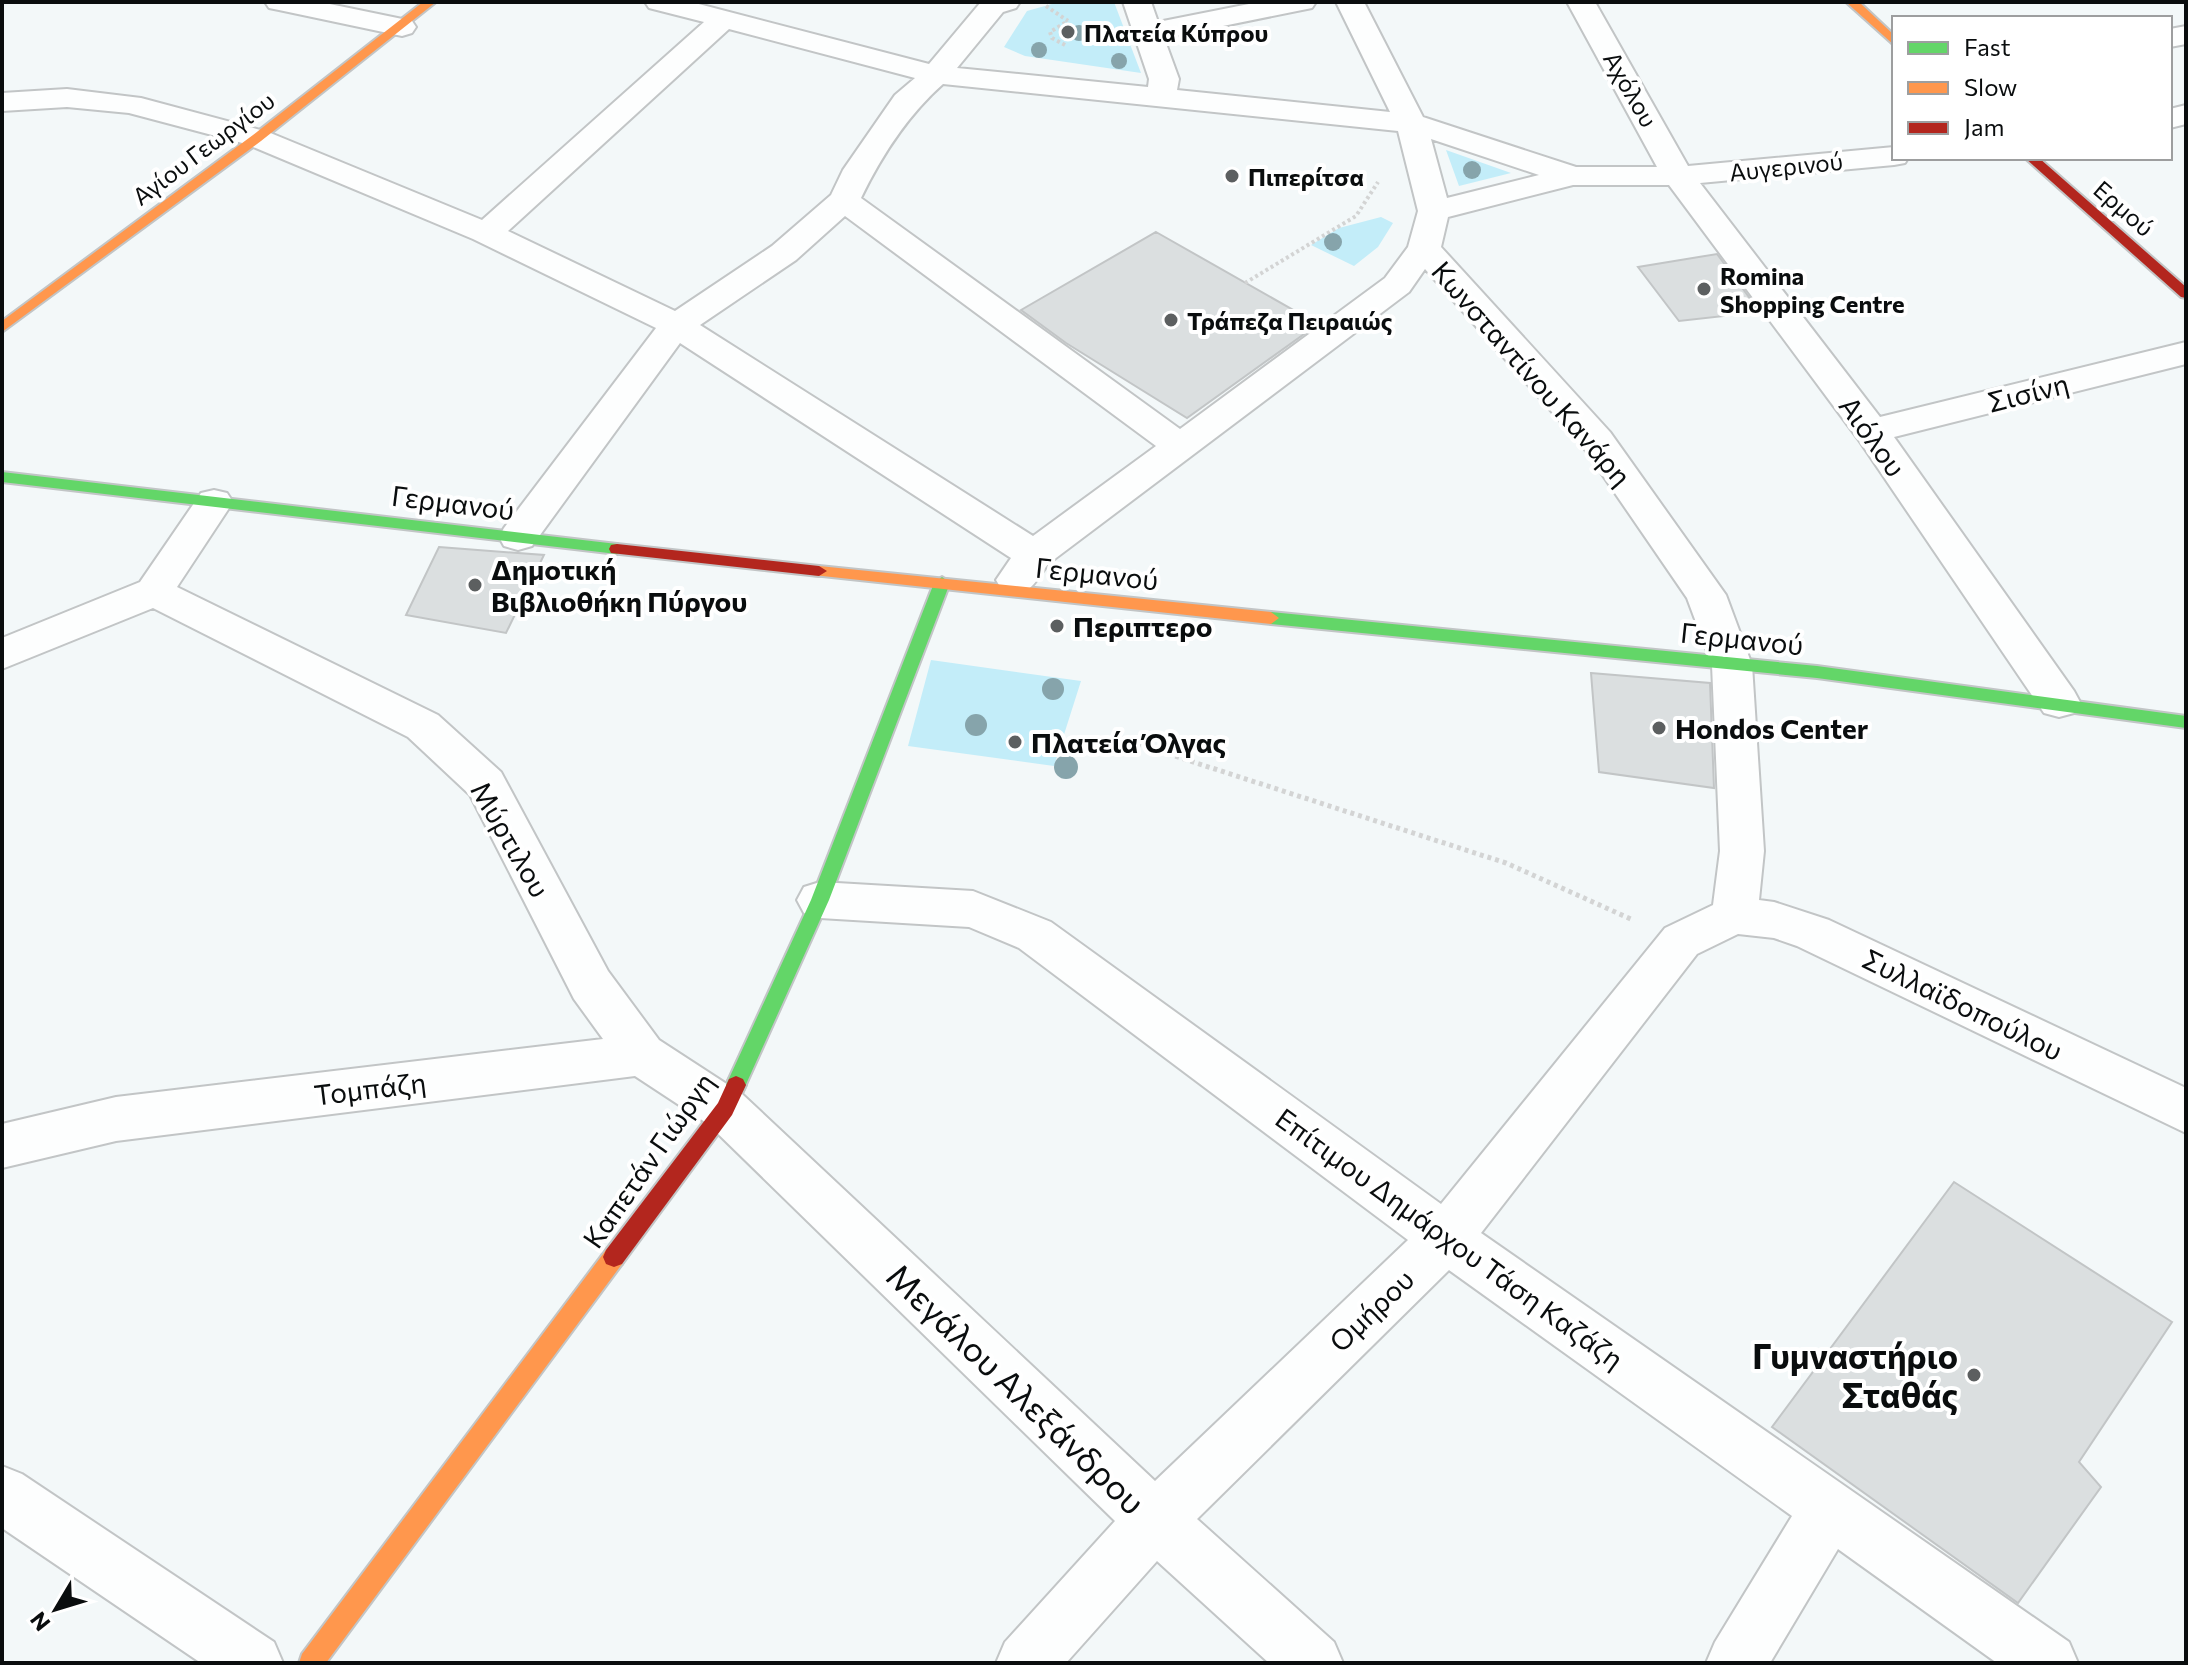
<svg xmlns="http://www.w3.org/2000/svg" width="2188" height="1665" viewBox="0 0 2188 1665" font-family="Commissioner,sans-serif">
	<style>
		.green { fill: #c3edf9 }
		.building { fill: #dbdfe0; stroke: #c2c5c6; stroke-width: 2 }
		.lines { fill: none; stroke-linecap: round; stroke-linejoin: round }
		.street-casing { stroke: #c2c5c6; stroke-width: 4 }
		.fast-casing { stroke: #c2c5c6; stroke-width: 4 }
		.slow-casing { stroke: #c2c5c6; stroke-width: 4 }
		.jam-casing { stroke: #c2c5c6; stroke-width: 4 }
		.path-far1 { stroke: #d3d4d4; stroke-width: 4; stroke-dasharray: 3 3; stroke-linecap: butt }
		.path { stroke: #d3d4d4; stroke-width: 5; stroke-dasharray: 4 4; stroke-linecap: butt }
		.street { fill: #fdfefe; fill-rule: evenodd }
		.fast { fill: #63d668; fill-rule: evenodd }
		.slow { fill: #ff974d; fill-rule: evenodd }
		.jam { fill: #b3261e; fill-rule: evenodd }
		.tree { fill: #86a4ab }
		.poi-dot { fill: #5c5f60; stroke: #fff; stroke-width: 3 }
		.labels { text-anchor: middle; dominant-baseline: central; stroke-width: 8; stroke-linejoin: round; paint-order: stroke }
		.far-poi-label { font-size: 24px; font-weight: bold; fill: #0a0d0e; stroke: #fff; text-anchor: start }
		.far-street-label { font-size: 24px; fill: #0a0d0e; stroke: #fff }
		.street-label { font-size: 28px; fill: #0a0d0e; stroke: #fff }
		.poi-label { font-size: 28px; font-weight: bold; fill: #0a0d0e; stroke: #fff; text-anchor: start }
		.near-poi-label { font-size: 34px; font-weight: bold; fill: #0a0d0e; stroke: #fff; text-anchor: end }
		.near-street-label { font-size: 34px; fill: #0a0d0e; stroke: #fff }
	</style>
	<rect width="100%" height="100%" fill="#f3f8f9"/>
	<!-- green -->
	<path class="green" d="M1059 2H1114L1141 73 1025 56 1004 47 1027 11Z
		M1446 150 1511 173 1459 186Z
		M1381 217 1393 223 1378 247 1354 266 1311 245 1339 228Z
		M931 660 1081 681 1054 766 908 746Z"/>
	<!-- building -->
	<path class="building" d="M1156 232 1318 324 1187 418 1066 343 1021 310Z
		M1717 254 1760 312 1679 321 1638 267Z
		M439 547 544 555 506 633 406 615Z
		M1591 673 1710 683 1714 788 1599 772Z
		M1954 1182 2172 1322 2079 1462 2101 1487 2018 1603 1772 1427Z"/>
	<g class="lines">
		<defs>
			<path id="street" d="M265 2H320L412 21 416 27 412 33 402 36 279 10 269 8Z
				M645 2H691L929 64 981 2H1020L1016 8 1003 12 957 68 1148 87 1149 79 1123 2H1151L1158 22 1259 2H1316L1312 8 1302 10 1164 38 1179 79 1177 90 1390 112 1336 2H1364L1423 117 1576 167H1657L1567 2H1595L1688 166 1894 147V158H1908L1905 163 1894 165 1700 183 1880 417 2186 342V364L1894 437 2074 691 2080 702 2074 713 2059 717 2044 713 1858 439 1669 185H1573L1448 217 1441 247 1610 432 1726 595 1752 665 1764 851 1759 900 1774 902 1829 920 2186 1088V1133L1797 946 1774 938 1738 934 1697 954 1481 1233 2069 1642 2078 1663H1997L1838 1549 1770 1663H1706L1715 1642 1792 1516 1449 1270 1197 1519 1334 1642 1343 1663H1269L1157 1561 1066 1663H996L1005 1642 1115 1521 708 1124 635 1076 116 1141 2 1168V1124L116 1097 603 1039 574 999 470 795 408 737 153 608 2 669V638L140 582 201 493 214 490 227 493 233 502 177 587 438 715 501 772 608 971 659 1040 742 1094 1155 1481 1408 1240 1019 948 969 927 820 918 804 913 797 900 804 887 820 882 973 891 1051 922 1441 1204 1665 928 1713 905 1720 851 1712 665 1687 598 1584 448 1425 269 1409 292 1048 564C1033 585 1030 598 1002 590L996 580 1011 558 680 343 532 546 518 550 504 546 499 537 504 528 656 328 473 239 246 144 129 113 67 107 2 111V93L67 89 141 98 268 132 482 220 704 22 649 8ZM729 29 915 78 895 95 843 170 831 195 772 246 675 311 508 231ZM943 84 1398 131 1418 211 1408 247 1385 278 1180 429 861 198C882 155 907 116 943 84ZM1431 139 1539 175 1447 198ZM845 216 1156 446 1033 536 700 325 796 260Z
				M2186 26V44L2170 47V29Z
				M2186 105V124L2170 128V109Z
				M2 1466 22 1474 274 1642 283 1663H201L2 1528Z"/>
			<path id="fast" d="M2 472 617 544 625 549 617 554 2 482Z
				M942 577 950 583 829 900 743 1091 736 1094 729 1091 726 1085 811 900 934 583Z
				M1271 612 1817 666 2186 716V728L1817 678 1271 624 1263 618Z"/>
			<path id="slow" d="M423 2H436L261 141 2 332V321L253 135Z
				M1846 2H1859L1894 35V45Z
				M819 566 1271 612 1279 618 1271 624 813 575 811 571 813 567Z
				M614 1247 622 1250 625 1257 622 1264 326 1663H299L302 1654 606 1250Z"/>
			<path id="jam" d="M2025 158H2039L2186 287V298L2181 297Z
				M617 544 819 566 827 571 819 576 611 553 609 549 611 545Z
				M736 1076 743 1079 746 1085 732 1115 622 1264 614 1267 606 1264 603 1257 606 1250 718 1103 729 1079Z"/>
		</defs>
		<!-- street casing -->
		<use href="#street" class="street-casing"/>
		<!-- fast casing -->
		<use href="#fast" class="fast-casing"/>
		<!-- slow casing -->
		<use href="#slow" class="slow-casing"/>
		<!-- jam casing -->
		<use href="#jam" class="jam-casing"/>
		<!-- path-far1 -->
		<path class="path-far1" d="M1046 6 1068 21
			M1065 45 1052 38 1050 32 1068 21
			M1245 283 1356 216 1378 182"/>
		<!-- path -->
		<path class="path" d="M1122 739 1506 863 1633 920"/>
		<!-- street -->
		<use href="#street" class="street"/>
		<!-- fast -->
		<use href="#fast" class="fast"/>
		<!-- slow -->
		<use href="#slow" class="slow"/>
		<!-- jam -->
		<use href="#jam" class="jam"/>
	</g>
	<!-- trees -->
	<g class="tree">
		<circle cx="1079" cy="33" r="8"/>
		<circle cx="1039" cy="50" r="8"/>
		<circle cx="1119" cy="61" r="8"/>
		<circle cx="1472" cy="170" r="9"/>
		<circle cx="1333" cy="242" r="9"/>
		<circle cx="1053" cy="689" r="11"/>
		<circle cx="976" cy="725" r="11"/>
		<circle cx="1066" cy="767" r="12"/>
	</g>
	<!-- markers -->
	<g class="poi-dot">
		<circle cx="1068" cy="32" r="8"/>
		<circle cx="1232" cy="176" r="8"/>
		<circle cx="1704" cy="289" r="8"/>
		<circle cx="1171" cy="320" r="8"/>
		<circle cx="475" cy="585" r="8"/>
		<circle cx="1057" cy="626" r="8"/>
		<circle cx="1659" cy="728" r="8"/>
		<circle cx="1015" cy="742" r="8"/>
		<circle cx="1974" cy="1375" r="8"/>
	</g>
	<g class="labels">
		<!-- far-poi labels -->
		<g class="far-poi-label">
			<text x="1084" y="32">Πλατεία Κύπρου</text>
			<text x="1248" y="176">Πιπερίτσα</text>
			<text x="1720" y="275">Romina<tspan x="1720" dy="28">Shopping Centre</tspan></text>
			<text x="1187" y="320">Τράπεζα Πειραιώς</text>
		</g>
		<!-- far-street labels -->
		<g class="far-street-label">
			<text transform="translate(1631 89) rotate(60)">Αχόλου</text>
			<text transform="translate(203 148) rotate(-37)">Αγίου Γεωργίου</text>
			<text transform="translate(1786 166) rotate(-6)">Αυγερινού</text>
			<text transform="translate(2124 208) rotate(41)">Ερμού</text>
		</g>
		<!-- street labels -->
		<g class="street-label">
			<text transform="translate(1532 373) rotate(49)">Κωνσταντίνου Κανάρη</text>
			<text transform="translate(2028 392) rotate(-14)">Σισίνη</text>
			<text transform="translate(1873 436) rotate(54)">Αιόλου</text>
			<text transform="translate(453 502) rotate(7)">Γερμανού</text>
			<text transform="translate(1097 573) rotate(6)">Γερμανού</text>
			<text transform="translate(1742 638) rotate(6)">Γερμανού</text>
			<text transform="translate(511 839) rotate(60)">Μύρτιλου</text>
			<text transform="translate(1963 1004) rotate(26)">Συλλαϊδοπούλου</text>
			<text transform="translate(370 1088) rotate(-7)">Τομπάζη</text>
			<text transform="translate(648 1160) rotate(-55)">Καπετάν Γιώργη</text>
			<text transform="translate(1450 1238) rotate(36)">Επίτιμου Δημάρχου Τάση Καζάζη</text>
			<text transform="translate(1371 1310) rotate(-44)">Ομήρου</text>
		</g>
		<!-- poi labels -->
		<g class="poi-label">
			<text x="491" y="569">Δημοτική<tspan x="491" dy="32">Βιβλιοθήκη Πύργου</tspan></text>
			<text x="1073" y="626">Περιπτερο</text>
			<text x="1675" y="728">Hondos Center</text>
			<text x="1031" y="742">Πλατεία Όλγας</text>
		</g>
		<!-- near-poi labels -->
		<g class="near-poi-label">
			<text x="1958" y="1355">Γυμναστήριο<tspan x="1958" dy="39">Σταθάς</tspan></text>
		</g>
		<!-- near-street labels -->
		<g class="near-street-label">
			<text transform="translate(1017 1388) rotate(44)">Μεγάλου Αλεξάνδρου</text>
		</g>
	</g>
	<!-- border -->
	<rect width="2188" height="1665" fill="none" stroke="#0a0d0e" stroke-width="8"/>
	<!-- legend -->
	<rect x="1892" y="16" width="280" height="144" fill="#ffffff" stroke="#9d9e9f" stroke-width="2"/>
	<rect x="1908" y="42" width="40" height="12" fill="#63d668" stroke="#9d9e9f" stroke-width="2"/>
	<text x="1964" y="56" font-size="24" fill="#0a0d0e">Fast</text>
	<rect x="1908" y="82" width="40" height="12" fill="#ff974d" stroke="#9d9e9f" stroke-width="2"/>
	<text x="1964" y="96" font-size="24" fill="#0a0d0e">Slow</text>
	<rect x="1908" y="122" width="40" height="12" fill="#b3261e" stroke="#9d9e9f" stroke-width="2"/>
	<text x="1964" y="136" font-size="24" fill="#0a0d0e">Jam</text>
	<!-- north arrow -->
	<g transform="translate(56 1609) rotate(232)" stroke="#ffffff" stroke-width="6" paint-order="stroke">
	<path d="M0-6L14 30L0 20L-14 30Z" fill="#0a0d0e"/>
	<text y="-12" font-size="22" font-weight="bold" text-anchor="middle" fill="#0a0d0e">N</text>
	</g>
</svg>
